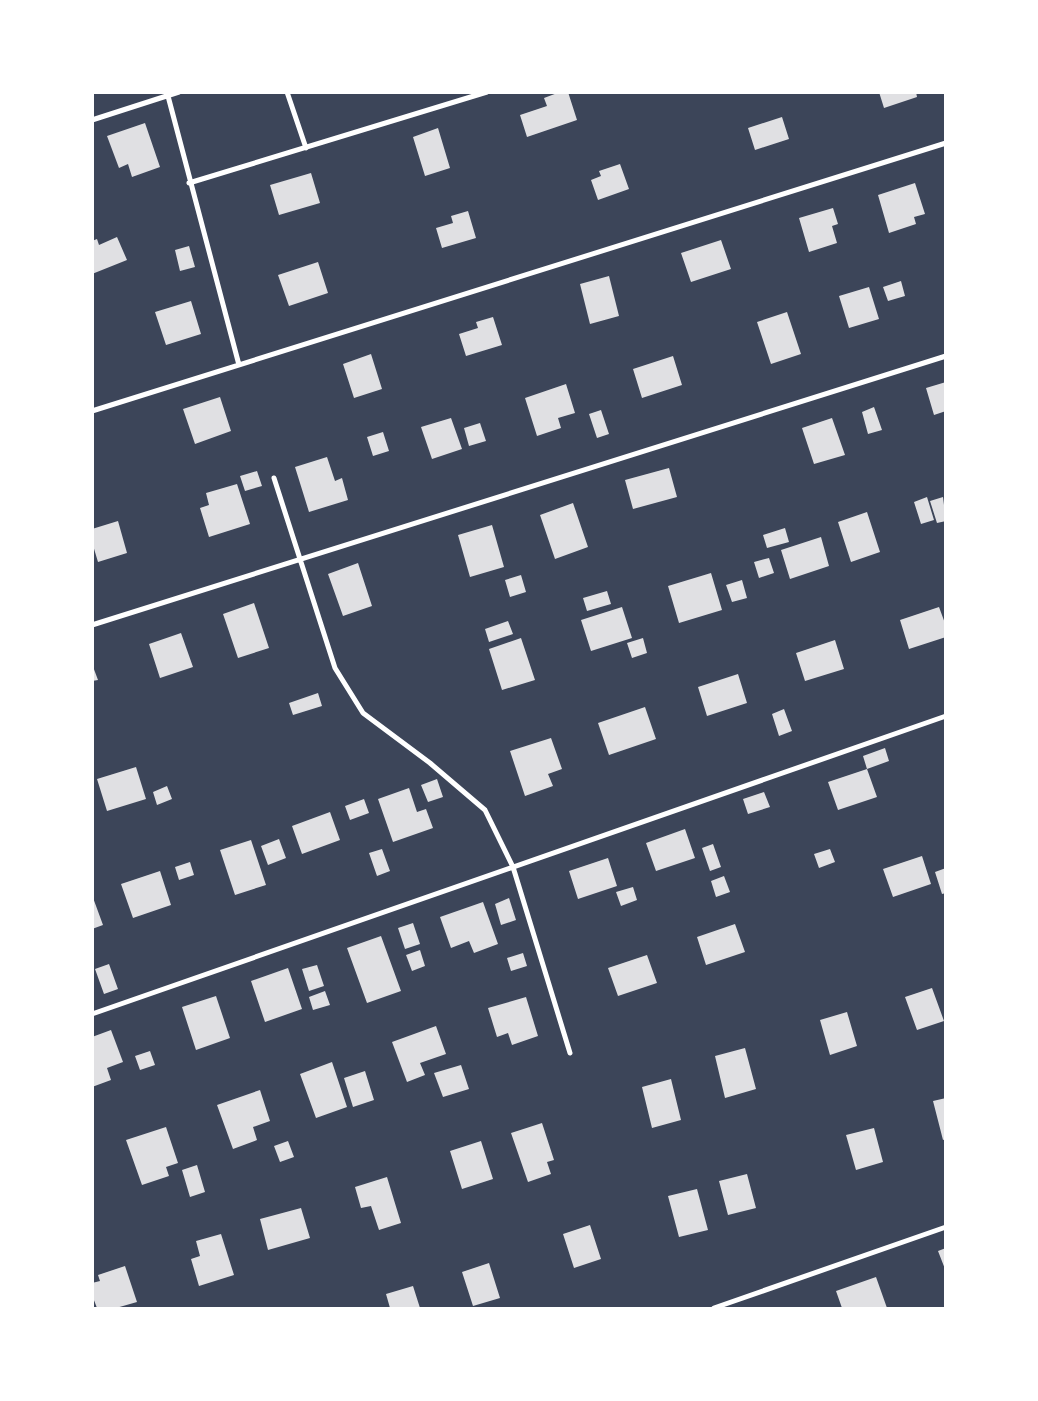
<svg xmlns="http://www.w3.org/2000/svg" width="1038" height="1401" viewBox="0 0 1038 1401" font-family="'Alegreya Sans',sans-serif">
	<style>
		.green { fill: #3c4559 }
		.building { fill: #e0e0e3 }
		.lines { fill: none; stroke-linecap: round; stroke-linejoin: round }
		.minor { stroke: #fff; stroke-width: 5 }
	</style>
	<rect width="100%" height="100%" fill="#2d3142"/>
	<!-- green -->
	<path class="green" d="M93 93H945V1308H93Z"/>
	<!-- building -->
	<path class="building" d="M560 92H568L577 120 527 137 520 115 547 106 544 98Z
		M879 92H916L917 97 884 108Z
		M782 117 789 139 755 150 748 128Z
		M145 123 160 167 132 177 128 164 119 168 107 136Z
		M438 128 450 168 425 176 413 137Z
		M620 164 629 189 598 200 591 180 601 176 599 171Z
		M311 173 320 203 279 215 270 185Z
		M915 183 925 214 914 217 916 224 889 233 878 195Z
		M833 208 838 224 832 226 837 243 809 252 799 218Z
		M468 211 476 238 442 248 436 228 453 223 451 216Z
		M117 237 127 260 92 274V241L97 239 99 245Z
		M721 240 731 269 691 282 681 253Z
		M189 246 195 267 180 271 175 250Z
		M318 262 328 293 289 306 278 275Z
		M609 276 619 316 590 324 580 284Z
		M901 281 905 296 888 301 883 287Z
		M869 287 879 319 849 328 839 296Z
		M191 301 201 334 166 345 155 312Z
		M787 312 801 354 771 364 757 322Z
		M493 317 502 345 466 356 459 334 478 328 476 322Z
		M371 354 382 389 354 398 343 364Z
		M673 356 682 385 642 398 633 369Z
		M946 382V411L934 415 926 388Z
		M566 384 575 413 558 418 561 428 537 436 525 398Z
		M220 397 231 431 195 444 183 409Z
		M874 407 882 430 868 434 862 412Z
		M601 410 609 434 597 438 589 414Z
		M451 418 462 449 432 459 421 427Z
		M832 418 845 455 814 464 802 428Z
		M480 423 486 441 469 446 464 428Z
		M383 432 389 451 373 456 367 437Z
		M327 457 335 481 342 478 348 500 309 512 295 467Z
		M669 468 677 497 633 509 625 480Z
		M257 471 262 486 245 491 240 476Z
		M237 484 250 524 209 537 200 508 209 505 206 493Z
		M927 497 934 520 921 524 914 502Z
		M943 497 946 521 937 523 930 501Z
		M573 503 588 547 555 559 540 515Z
		M867 512 880 552 851 562 838 522Z
		M118 521 127 553 98 562 92 542V529Z
		M492 525 504 567 470 577 458 535Z
		M785 528 789 542 767 548 763 535Z
		M821 537 829 566 790 579 781 550Z
		M769 558 774 573 759 578 754 562Z
		M358 563 372 606 343 616 328 574Z
		M711 573 722 610 679 623 668 586Z
		M521 575 526 592 510 597 505 580Z
		M742 580 747 598 732 602 726 585Z
		M607 591 611 604 587 611 583 598Z
		M254 603 269 648 238 658 223 614Z
		M622 607 632 638 591 651 581 620Z
		M939 607 946 626V637L909 649 900 620Z
		M508 621 513 634 489 642 485 629Z
		M181 633 193 667 160 678 149 644Z
		M521 638 535 680 502 690 489 649Z
		M643 638 647 653 632 658 627 643Z
		M835 640 844 669 805 681 796 653Z
		M92 664 98 680 92 681Z
		M738 674 747 703 707 716 698 687Z
		M318 693 322 706 293 715 289 703Z
		M645 707 656 739 609 755 598 723Z
		M784 709 792 731 779 736 772 714Z
		M551 738 562 769 548 774 553 786 525 796 510 751Z
		M885 748 889 761 867 769 863 756Z
		M136 767 146 799 107 811 97 779Z
		M867 769 877 797 838 810 828 782Z
		M437 779 443 797 428 802 421 785Z
		M167 786 172 799 157 805 153 792Z
		M409 788 417 812 426 809 433 828 393 842 378 799Z
		M764 792 770 807 748 814 743 799Z
		M364 799 369 813 350 820 345 806Z
		M330 812 340 840 302 854 292 826Z
		M685 829 695 858 656 871 646 843Z
		M279 839 286 858 268 865 261 846Z
		M251 840 266 885 235 895 220 850Z
		M713 844 721 867 710 871 702 848Z
		M382 849 390 871 377 876 369 853Z
		M830 849 835 862 819 868 814 854Z
		M922 856 931 884 893 897 883 869Z
		M608 858 617 886 578 899 569 871Z
		M190 862 194 875 179 880 175 867Z
		M946 868V893L942 894 935 872Z
		M160 871 171 905 133 918 121 884Z
		M724 876 730 892 716 897 711 881Z
		M633 887 637 900 621 906 616 892Z
		M92 895 103 925 92 929Z
		M509 898 516 920 501 925 495 904Z
		M483 902 498 944 474 953 469 941 451 948 440 917Z
		M413 923 420 944 405 949 398 928Z
		M735 924 745 952 706 965 697 937Z
		M381 936 401 991 367 1003 347 948Z
		M420 950 425 966 412 971 406 955Z
		M523 953 527 966 511 971 507 958Z
		M647 955 657 983 618 996 608 968Z
		M109 964 118 989 104 994 95 969Z
		M317 965 324 986 309 991 302 969Z
		M288 968 302 1009 265 1022 251 981Z
		M932 988 944 1021 917 1030 905 997Z
		M325 991 330 1005 313 1010 309 997Z
		M216 996 230 1038 196 1050 182 1007Z
		M526 997 538 1036 512 1045 508 1033 497 1037 488 1008Z
		M847 1012 857 1046 830 1055 820 1020Z
		M436 1026 446 1054 420 1063 425 1075 407 1082 392 1042Z
		M111 1030 123 1062 107 1068 111 1080 92 1087V1037Z
		M745 1048 756 1089 725 1098 715 1056Z
		M150 1051 155 1065 140 1070 135 1056Z
		M332 1062 347 1107 316 1118 300 1074Z
		M461 1065 469 1089 443 1097 434 1073Z
		M365 1071 374 1100 353 1107 344 1078Z
		M671 1079 681 1120 652 1128 642 1087Z
		M260 1090 270 1121 253 1127 257 1140 233 1149 217 1105Z
		M946 1098V1139L943 1140 933 1101Z
		M542 1123 554 1160 547 1162 551 1174 528 1182 511 1133Z
		M166 1127 178 1163 166 1167 169 1176 142 1185 126 1140Z
		M874 1128 883 1162 856 1170 846 1135Z
		M288 1141 294 1157 280 1162 274 1146Z
		M481 1141 493 1179 462 1189 450 1151Z
		M197 1165 205 1192 190 1197 182 1170Z
		M747 1174 756 1208 728 1215 719 1181Z
		M387 1177 401 1223 379 1230 371 1206 361 1208 355 1187Z
		M697 1189 708 1230 679 1237 668 1196Z
		M301 1208 310 1238 268 1250 260 1219Z
		M590 1225 601 1259 574 1268 563 1234Z
		M221 1234 234 1275 199 1286 191 1259 200 1256 196 1241Z
		M946 1248V1269H945L938 1251Z
		M489 1263 500 1298 473 1306 462 1272Z
		M125 1266 137 1302 116 1308H97L92 1295V1283L100 1281 98 1275Z
		M876 1277 887 1308H842L836 1291Z
		M413 1286 420 1308H390L386 1294Z"/>
	<g class="lines">
		<!-- minor -->
		<path class="minor" d="M287 92 306 148
			M168 96 239 365
			M92 120 179 92
			M189 183 487 92
			M92 411 946 143
			M274 478 335 668 363 713 430 763 485 810 513 867 570 1053
			M92 625 946 356
			M92 1014 946 716
			M714 1308 946 1227"/>
	</g>
	<!-- border -->
	<rect width="1038" height="1401" fill="none" stroke="#ffffff" stroke-width="188"/>
</svg>
